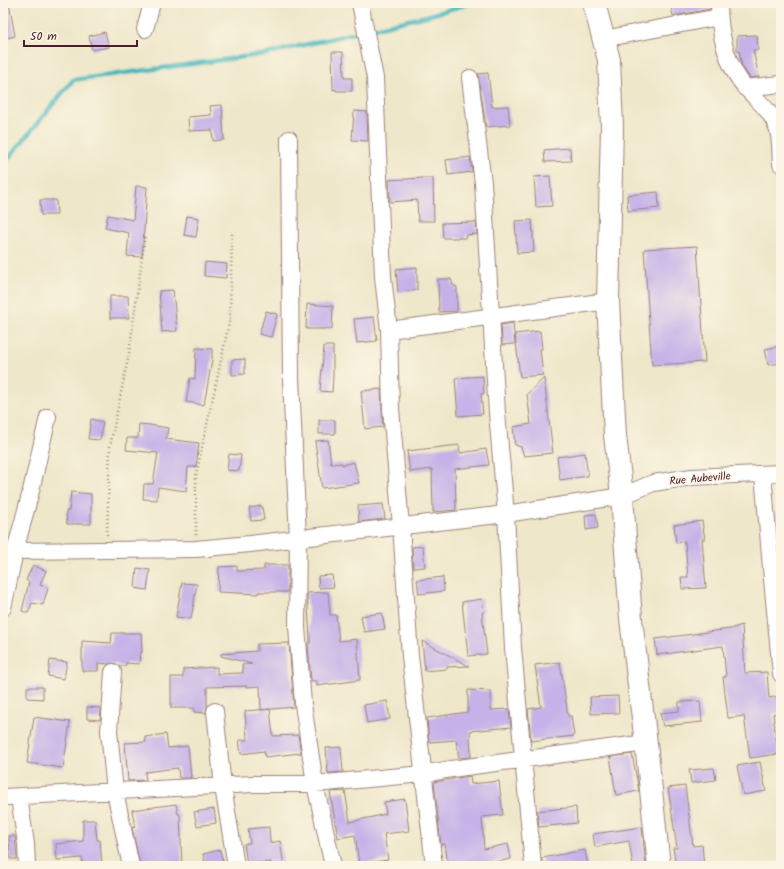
<svg xmlns="http://www.w3.org/2000/svg" width="784" height="869" viewBox="0 0 784 869" font-family="Kalam,sans-serif">
	<style>
		.lines { fill: none; stroke-linecap: round; stroke-linejoin: round }
		.stream { stroke: #48b8be; stroke-width: 4.5 }
		.building { fill: #c6b2e8 }
		.street-casing { stroke: #9c837a; stroke-width: 18 }
		.secondary-casing { stroke: #9c837a; stroke-width: 24 }
		.path { stroke: #9c837a; stroke-width: 2.5; stroke-dasharray: 1 3; stroke-linecap: butt }
		.street { stroke: #fff; stroke-width: 16 }
		.secondary { stroke: #fff; stroke-width: 22 }
		.labels { text-anchor: middle; dominant-baseline: central; stroke-width: 3; stroke-linejoin: round; paint-order: stroke }
		.street-label { font-size: 11px; fill: #4a1f2b; stroke: #fcf5e5 }
	</style>
	<rect width="100%" height="100%" fill="#fcf5e5"/>
	<filter id="ink" filterUnits="userSpaceOnUse"><feTurbulence type="fractalNoise" baseFrequency=".025" numOctaves="2"/><feDisplacementMap in="SourceGraphic" scale="8" xChannelSelector="R" yChannelSelector="G"/><feConvolveMatrix kernelMatrix="1 2 1 2 8 2 1 2 1" color-interpolation-filters="sRGB"/></filter>
	<filter id="wash" filterUnits="userSpaceOnUse"><feTurbulence type="fractalNoise" baseFrequency=".012" numOctaves="4" result="noise"/><feDisplacementMap in="SourceGraphic" scale="16" xChannelSelector="R" yChannelSelector="G"/><feGaussianBlur stdDeviation="0.9" result="paint"/><feColorMatrix in="noise" values="0 0 0 0 0 0 0 0 0 0 0 0 0 0 0 0 0 1.4 0 .05"/><feComposite in="paint" operator="in"/></filter>
	<g filter="url(#wash)">
		<rect width="100%" height="100%" fill="#eee7c9"/>
		<g class="lines">
			<!-- stream -->
			<path class="stream" d="M3 165 73 80 266 54 426 16 472 3"/>
		</g>
		<g id="blocks">
			<!-- building -->
			<path class="building" d="M3 3H9L15 36 3 39Z
				M670 3H710V9L673 16Z
				M105 32 109 47 92 50 89 36Z
				M757 35 758 50H753L759 77 750 78 742 66 739 51H737V36Z
				M332 52H343L344 78H352V91H336V89L333 90Z
				M488 73 492 107 508 106 510 125 486 127 478 74Z
				M222 105 224 140 213 141 212 130 189 131 188 117 211 115 210 106Z
				M354 111 367 112 368 141 352 140Z
				M570 148 571 161 545 162 544 150Z
				M470 157 472 172 448 175 446 160Z
				M550 176 552 206 536 207 534 177Z
				M422 178H433L434 221H418L417 200 390 202 389 180Z
				M136 186 147 187 142 257 127 256 129 233 105 228 108 215 133 220Z
				M658 192 659 208 628 211 627 195Z
				M40 200H56L57 215H41Z
				M187 216 199 218 196 237 184 235Z
				M532 220 534 252 517 253 515 221Z
				M476 222 477 234 466 235 465 238H443L442 223Z
				M697 246 705 362 652 365 644 249Z
				M205 262 227 264 226 278 204 276Z
				M417 267V290L398 292 396 269Z
				M438 279H451L453 285 457 287V311L439 312Z
				M173 290 177 331 162 332 159 291Z
				M110 296H128L129 318H110Z
				M307 304 333 306 332 329H306Z
				M266 311 277 314 271 337 259 334Z
				M374 317 377 341 357 343 354 319Z
				M513 323 515 344 502 345 501 325Z
				M540 331 542 349H540L543 375 520 377 515 334Z
				M324 346H333V377L332 392 320 391Z
				M781 346V363L768 365 765 349Z
				M196 348 212 349V360L204 405 186 402 190 378 195 379Z
				M245 359V374L232 375V360Z
				M483 376 484 393 481 394 483 414 458 416 455 378Z
				M544 378 553 453 524 456 521 447 515 445 513 427 531 424 527 394Z
				M381 389 383 427 365 429 361 391Z
				M91 419 103 422 100 440 88 439Z
				M319 420H335V434H319Z
				M139 424 150 425 168 428 166 439 199 443 196 467H188L186 491 158 487 157 500 143 499 144 484H153L158 453 126 450 127 438H138Z
				M328 440 331 464 342 463V465L354 462 359 483 322 488 315 441Z
				M459 445 460 453 486 449 489 465 455 469 456 510 433 512 432 469 410 472 407 451Z
				M585 453 588 476 560 480 557 457Z
				M229 454 241 455 239 471 227 470Z
				M71 492 91 494V524H67L66 511H69Z
				M383 504 385 519 359 522 358 506Z
				M262 506 264 520 251 521 249 508Z
				M596 514 598 528 586 530 585 515Z
				M702 521 705 539H702L706 588 682 589 681 577H688L685 542 676 543 674 525Z
				M423 546 425 567 413 568 412 547Z
				M33 565 46 571 40 585 48 588 43 605 32 603 28 613 22 611 29 582 26 580Z
				M264 565H288V592H258V594L218 592 219 567 237 566V571L264 570Z
				M137 568 150 570 147 590 135 588Z
				M332 575 334 587 319 588 318 576Z
				M443 577 444 591 419 594 417 580Z
				M182 583 197 584 191 619 176 617Z
				M328 592 330 615H336L339 641 357 639 360 680 317 686V681H311L308 643H310V638L307 593Z
				M482 599 484 612 482 613 487 654 468 656 462 602Z
				M382 613 385 629 364 632 361 616Z
				M742 625 745 673 767 672 769 698 779 696 781 712 773 714 778 754 750 758 744 716 728 718 723 677H726L723 646 657 655 655 639 730 629Z
				M112 633H141L142 653H140L139 664 126 663 125 666H120L114 663 108 664 98 663V671H82V641L111 643Z
				M422 641 439 650 469 666 447 667V669L425 671Z
				M289 643 294 707 261 710 260 686 247 687V686L207 687V706L206 713 194 712V708H171V677H183V669L217 667V674L243 673 242 665 252 664 221 656V654L257 651V644Z
				M50 660 67 662 64 679 48 676Z
				M560 662 568 716H571L574 736 531 741 528 709 541 707 535 665Z
				M27 687H43V699L27 698Z
				M468 690 491 691V710L509 709 511 727 470 731 471 757 459 758 456 740 429 742 427 718 468 712Z
				M618 696 619 713 591 714 590 697Z
				M387 701 390 719 367 723 364 705Z
				M700 701 702 722 663 726 660 713 679 711V702Z
				M87 707 101 708 100 720 87 719Z
				M270 709 273 736 298 735 301 753 265 757 264 751 241 754 239 740H247L245 711Z
				M34 717 70 722 63 768 27 763Z
				M166 734 168 748 188 746 191 778H179L178 768 145 772 146 780 128 781 125 743 146 742 145 737Z
				M341 747 343 772 328 773 326 748Z
				M632 754 639 791 616 795 610 757Z
				M760 762 766 791 743 795 737 766Z
				M714 768 716 780 691 783 689 770Z
				M470 776 471 784 499 781 503 815 482 817 484 849 508 844 511 859 484 864 485 866H448L445 844 441 845 434 782Z
				M685 786 693 846 702 845 704 866H676L673 848H677L668 788Z
				M345 791 350 822 386 814 384 802 405 799 409 831 384 834 388 860 359 864 355 835 338 838 330 792Z
				M176 804 178 814H180L182 866H140L132 828 135 827 132 810Z
				M576 807 577 823 539 827 537 811Z
				M214 809 216 823 197 826 194 812Z
				M83 820H95L97 840H100L102 866H83L82 858 57 860 56 844 83 841Z
				M269 827 270 843 280 841 284 866H271V862L247 864 244 844 250 843 248 829Z
				M642 827 646 866H633L629 841 595 847 593 834Z
				M9 836H15L17 859H10Z
				M220 850 223 862 206 866 203 854Z
				M585 850 588 866H542V858Z"/>
		</g>
	</g>
	<g filter="url(#ink)">
		<use href="#blocks" fill-opacity="0" stroke="#9c837a" stroke-width="1"/>
		<g class="lines">
			<defs>
				<path id="street" d="M360 3 375 78 383 277 389 330 391 409 401 526 410 656 434 866
					M719 3C719 32 726 67 747 89 758 101 771 111 777 127 781 138 780 153 781 164
					M145 29 152 3
					M603 39 719 17
					M470 78 483 183 497 413 506 514 513 648 533 866
					M745 88 781 84
					M289 139 291 378 298 539 297 627 303 704 315 784 333 866
					M389 330 608 301
					M763 474 772 579 781 674
					M15 551 196 549 250 544 506 514 577 503 622 496 653 483 692 477 781 473
					M3 608 15 551 30 495 48 417
					M113 672 109 731 115 792 131 866
					M215 711 223 787 236 866
					M3 797 253 784H315L423 774 451 769 646 743
					M19 797 26 844 27 866"/>
				<path id="secondary" d="M594 3 609 60 612 126 608 301 615 435 622 496 631 619 646 743 659 866"/>
			</defs>
			<!-- street casing -->
			<use href="#street" class="street-casing"/>
			<!-- secondary casing -->
			<use href="#secondary" class="secondary-casing"/>
			<!-- path -->
			<path class="path" d="M107 535 110 446 129 354 145 236
				M196 535V475L230 319 232 233"/>
			<!-- street -->
			<use href="#street" class="street"/>
			<!-- secondary -->
			<use href="#secondary" class="secondary"/>
		</g>
	</g>
	<g class="labels">
		<!-- street labels -->
		<g class="street-label">
			<text transform="translate(700 479) rotate(-5)">Rue Aubeville</text>
		</g>
	</g>
	<!-- margin -->
	<rect width="784" height="869" fill="none" stroke="#fcf5e5" stroke-width="16"/>
	<!-- scale -->
	<path d="M24 40v6h113v-6" fill="none" stroke="#4a1f2b" stroke-width="2"/>
	<text x="30" y="40" font-size="12" fill="#4a1f2b" stroke="#fcf5e5" stroke-width="3" paint-order="stroke">50 m</text>
</svg>
